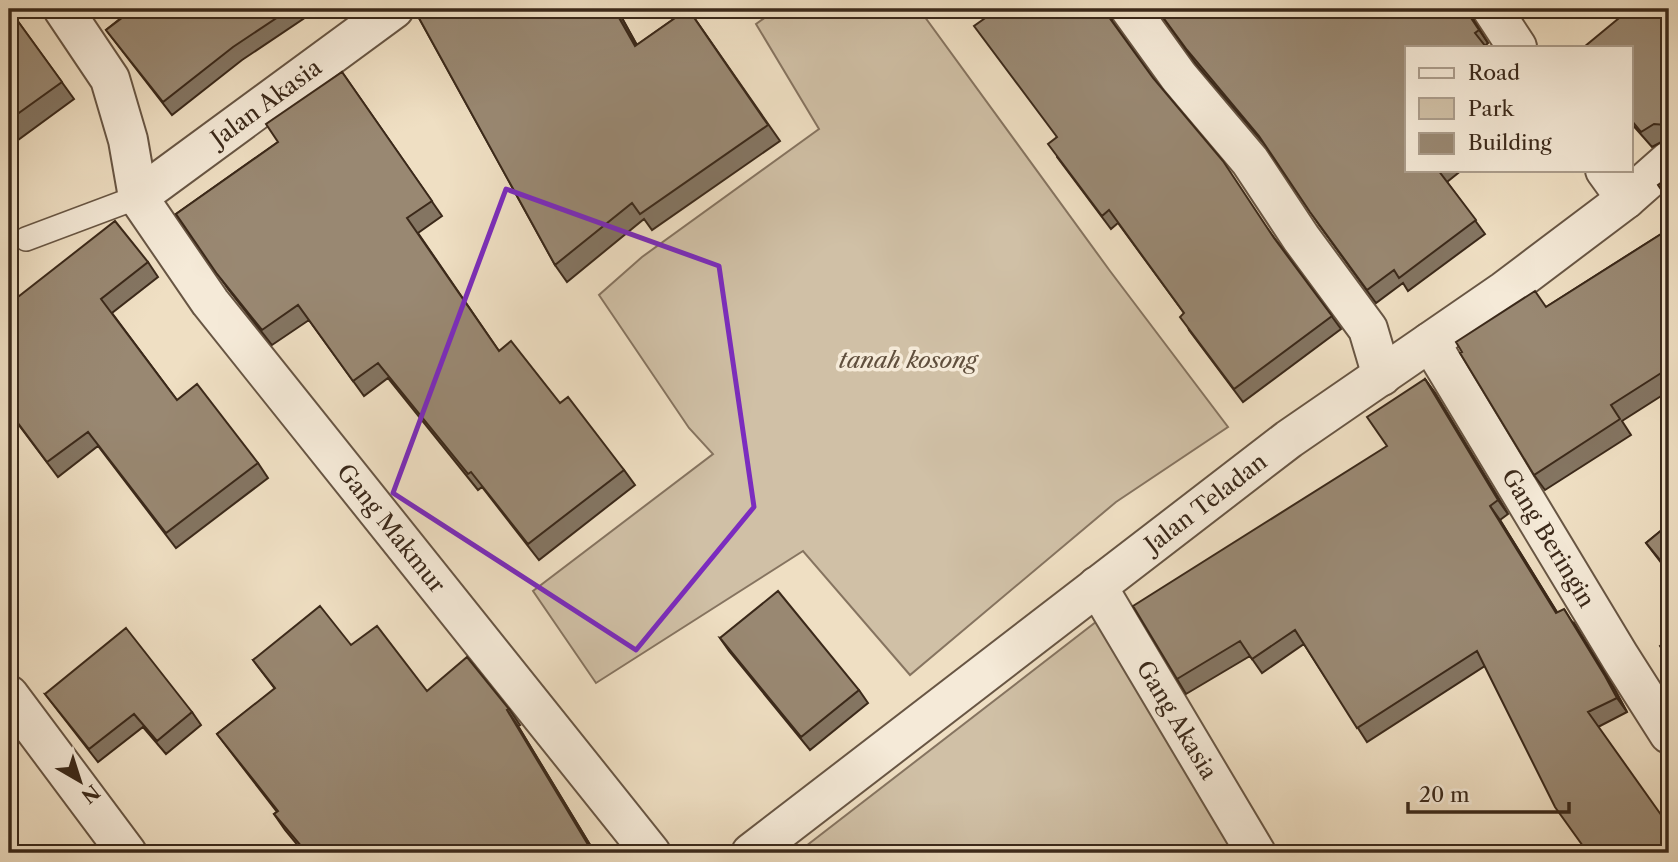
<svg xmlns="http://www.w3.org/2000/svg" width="1678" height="862" viewBox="0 0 1678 862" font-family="'Libre Caslon Text',serif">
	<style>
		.green { fill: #d0c0a6; stroke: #867460; stroke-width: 2 }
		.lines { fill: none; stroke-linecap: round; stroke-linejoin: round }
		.lane-casing { stroke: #685644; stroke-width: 26 }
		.street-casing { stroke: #685644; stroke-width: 42 }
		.lane { stroke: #f5ead8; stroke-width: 23 }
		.street { stroke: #f5ead8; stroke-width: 38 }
		.wall { fill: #847562; stroke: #3b291a; stroke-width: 2 }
		.shaded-wall { fill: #6b5f50; stroke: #3b291a; stroke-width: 2 }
		.building { fill: #998872; stroke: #3b291a; stroke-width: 2 }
		.marked { fill: none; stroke: #7b2cbf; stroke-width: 5; stroke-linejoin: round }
		.labels { text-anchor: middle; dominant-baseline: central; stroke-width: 7; stroke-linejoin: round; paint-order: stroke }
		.street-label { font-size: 23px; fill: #3b291a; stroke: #f5ead8 }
		.park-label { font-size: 23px; font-style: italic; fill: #604f3d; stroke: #f5ead8 }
	</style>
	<rect width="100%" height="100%" fill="#efdfc3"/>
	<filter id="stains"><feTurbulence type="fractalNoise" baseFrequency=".00286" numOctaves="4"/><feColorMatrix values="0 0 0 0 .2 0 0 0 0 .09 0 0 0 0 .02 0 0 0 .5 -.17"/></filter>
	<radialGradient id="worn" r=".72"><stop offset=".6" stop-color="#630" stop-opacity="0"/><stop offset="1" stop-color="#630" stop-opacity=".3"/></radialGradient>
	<!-- green -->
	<path class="green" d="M777 9H919L1110 271 1228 427 1116 502 910 675 803 551 596 683 533 591 713 454 689 428 599 295 642 257 819 129 756 24Z
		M1101 618 1248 853H797Z"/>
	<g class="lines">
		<defs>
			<path id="lane" d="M26 239 138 197"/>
			<g id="street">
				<path id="s1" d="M63 9 110 79 128 140 138 197 210 302 651 853"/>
				<path d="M1130 9 1179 77 1250 161 1301 238 1368 329 1382 376"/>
				<path d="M1492 9 1517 47"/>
				<path d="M1605 170 1626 199"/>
				<path id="s2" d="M138 197 394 9"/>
				<path id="s3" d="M1430 342 1620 657 1669 734"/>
				<path id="s4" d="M1097 586 1256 853"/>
				<path d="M9 695 127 853"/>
				<path id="s5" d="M751 853 1289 439 1504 291 1626 199 1669 161"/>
			</g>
		</defs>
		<!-- lane casing -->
		<use href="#lane" class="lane-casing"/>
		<!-- street casing -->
		<use href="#street" class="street-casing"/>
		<!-- lane -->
		<use href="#lane" class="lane"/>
		<!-- street -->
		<use href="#street" class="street"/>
	</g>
	<!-- wall -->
	<path class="wall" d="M9 9 74 99 18 140 9 127Z
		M122 9H318L242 60 172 115 106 30 126 14Z
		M414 9H617L637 45 688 9 780 141 652 230 644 219 567 282 555 265Z
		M998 9H1109L1112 21 1153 78 1279 244 1341 329 1243 402 1189 330 1184 313 1118 223 1111 229 1057 157V137Z
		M1157 9H1471L1470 11 1474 21 1488 43 1485 46 1407 170H1462L1447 182 1485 234 1408 291 1403 283 1376 303 1319 225 1266 146 1196 64Z
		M1669 9V140H1665L1652 147 1631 123V47Z
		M342 72 442 216 418 233 499 351 560 403 624 470 635 485 539 560 482 487 478 490 388 378 364 396 309 320 272 345 228 289 176 214 278 142Z
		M1669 229V391L1622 421 1631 435 1545 490 1534 475 1546 307Z
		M148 262 158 277 112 313 177 400 258 463 268 478 176 548 98 446 58 477 9 412V304Z
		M1425 379 1435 393 1508 514 1500 520 1557 612 1574 623 1615 690 1627 712 1598 727 1485 666 1367 742 1304 644 1262 673 1250 656 1186 694 1177 679 1387 446Z
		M1669 524V573L1646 543Z
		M720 638 859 690 868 703 810 750 729 651Z
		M351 645 427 691 509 709 520 725 518 726 595 853H304L285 830 274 814 277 812 217 734 275 689 253 660Z
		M45 694 192 712 201 725 166 754 143 727 98 762Z"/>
	<!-- shaded-wall -->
	<path class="shaded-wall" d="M614 9H617L646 62 635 46Z
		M1103 9H1109L1112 22Z
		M1465 9H1471L1470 11 1474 21 1488 43Z
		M1425 379 1435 393 1508 514 1498 500Z
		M1490 506 1500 520 1566 627 1556 613Z
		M1564 609 1615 690 1627 712 1617 698Z
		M507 710 518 726 595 853H593Z"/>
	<!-- building -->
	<path class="building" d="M9 9 62 82 9 120Z
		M123 9H290L233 47 163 102 106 30 127 14Z
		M414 9H614L635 46 688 9 768 125 640 214 632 203 555 265Z
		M998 9H1103L1153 78 1223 161 1274 238 1332 316 1234 389 1180 317 1184 313 1109 210 1102 216 1048 144 1057 137 974 26Z
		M1157 9H1465L1479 30 1475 33 1486 47H1407V170H1438L1476 220 1399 278 1394 270 1367 290 1310 212 1259 136 1187 50Z
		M1630 9H1669V128L1666 125 1654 124 1641 132 1631 120V47H1584Z
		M342 72 432 201 407 218 499 351 511 341 560 403 568 397 624 470 528 544 471 472 468 474 378 363 353 381 298 305 262 330 217 274 176 214 278 142 266 124Z
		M1669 177V201L1658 185Z
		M115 221 148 262 101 299 177 400 197 384 258 463 166 533 88 432 47 462 9 411V304Z
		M1669 229V368L1611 405 1620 419 1534 475 1460 353 1462 352 1456 342 1535 291 1546 307Z
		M1425 379 1498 500 1490 506 1556 613 1564 609 1605 676 1617 698 1588 712 1669 826V853H1588L1555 807 1477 651 1357 728 1295 630 1252 659 1240 641 1177 679 1133 606 1387 446 1367 417Z
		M1669 524V571L1646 543Z
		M778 591 859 690 801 737 720 638Z
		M320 606 351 645 377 626 427 691 467 657 509 709 507 710 593 853H307L274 814 278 811 217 734 275 688 253 660Z
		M126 628 192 712 157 741 134 714 89 749 45 694Z
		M1669 639V659L1660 646Z"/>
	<!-- marked area -->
	<path class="marked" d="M506 189 719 266 754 507 636 650 393 493Z"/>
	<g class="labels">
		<!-- street labels -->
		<g class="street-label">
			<text stroke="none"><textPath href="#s2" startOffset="159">Jalan Akasia</textPath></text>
			<text stroke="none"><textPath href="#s5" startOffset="574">Jalan Teladan</textPath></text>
			<text stroke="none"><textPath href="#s1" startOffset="623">Gang Makmur</textPath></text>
			<text stroke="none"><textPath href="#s3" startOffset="229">Gang Beringin</textPath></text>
			<text stroke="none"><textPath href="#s4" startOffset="156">Gang Akasia</textPath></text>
		</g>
		<!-- park labels -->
		<g class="park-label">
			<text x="908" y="360">tanah kosong</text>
		</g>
	</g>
	<!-- margin -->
	<rect width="1678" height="862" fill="none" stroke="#efdfc3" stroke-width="35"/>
	<rect x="10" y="10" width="1657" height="841" fill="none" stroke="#3b291a" stroke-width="3.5"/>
	<rect x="18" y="18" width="1643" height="827" fill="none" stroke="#3b291a" stroke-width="2"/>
	<!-- legend -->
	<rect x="1405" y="46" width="228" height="126" fill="#f5ead8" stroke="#ab9d8c" stroke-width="2"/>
	<rect x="1419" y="68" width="35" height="10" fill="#f5ead8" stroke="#ab9d8c" stroke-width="2"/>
	<text x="1468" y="80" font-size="21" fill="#3b291a">Road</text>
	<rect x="1419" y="98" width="35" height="21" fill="#d0c0a6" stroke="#ab9d8c" stroke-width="2"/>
	<text x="1468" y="116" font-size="21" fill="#3b291a">Park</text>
	<rect x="1419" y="133" width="35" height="21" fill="#998872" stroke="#ab9d8c" stroke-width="2"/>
	<text x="1468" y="150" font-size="21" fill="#3b291a">Building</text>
	<!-- north arrow -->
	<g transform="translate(80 781) rotate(141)" stroke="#f5ead8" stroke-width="5" paint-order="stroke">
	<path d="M0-5L12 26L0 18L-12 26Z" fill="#3b291a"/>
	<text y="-10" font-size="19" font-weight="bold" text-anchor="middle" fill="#3b291a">N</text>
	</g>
	<!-- scale -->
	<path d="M1408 802v10h161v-10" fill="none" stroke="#3b291a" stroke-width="3.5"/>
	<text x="1419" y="802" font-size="21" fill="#3b291a" stroke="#f5ead8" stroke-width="5" paint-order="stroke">20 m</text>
	<rect width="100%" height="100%" filter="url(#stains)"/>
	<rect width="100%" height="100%" fill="url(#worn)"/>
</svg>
